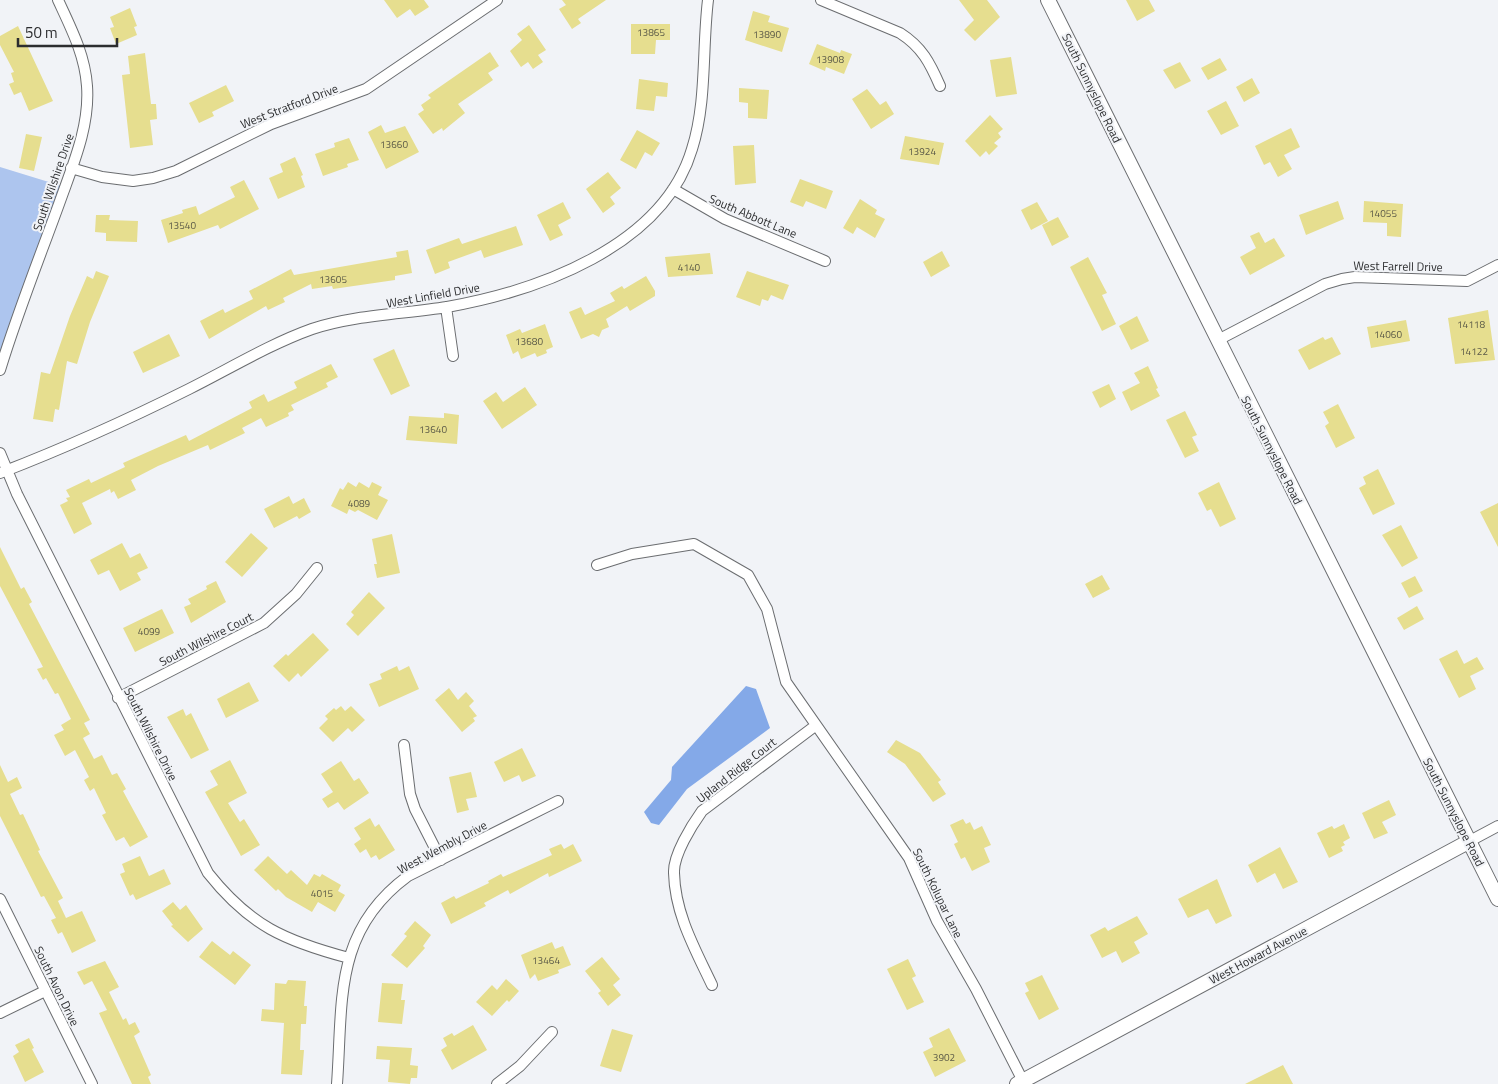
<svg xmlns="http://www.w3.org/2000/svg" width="1498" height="1084" viewBox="0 0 1498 1084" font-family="'Titillium Web',sans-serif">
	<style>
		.green { fill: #adc5ee }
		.water { fill: #84a9e8 }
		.building { fill: #e6de8f }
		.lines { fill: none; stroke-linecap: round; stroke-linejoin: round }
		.street-casing { stroke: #6b6d70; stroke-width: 12 }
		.secondary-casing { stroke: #6b6d70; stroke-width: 16 }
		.street { stroke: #fff; stroke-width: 10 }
		.secondary { stroke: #fff; stroke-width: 14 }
		.labels { text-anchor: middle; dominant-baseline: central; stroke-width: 4; stroke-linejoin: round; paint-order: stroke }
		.number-label { font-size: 10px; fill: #5a5947 }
		.street-label { font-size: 12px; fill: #2c2d2f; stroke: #f1f3f7 }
	</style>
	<rect width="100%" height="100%" fill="#f1f3f7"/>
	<!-- green -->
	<path class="green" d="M0 167 65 187 0 370Z"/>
	<!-- water -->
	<path class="water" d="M746 686 756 689 770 728 687 789 659 825 651 823 644 812 671 780 672 767Z"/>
	<!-- building -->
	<path class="building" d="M384 0H424L429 7 415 16 410 9 397 18Z
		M562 0H606L578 19 581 23 572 29 559 9 566 5Z
		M959 0H987L1000 17 975 41 964 30 974 20Z
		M1126 0H1149L1155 11 1137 21Z
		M130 8 137 26 134 27 137 35 116 44 110 28 114 27 110 17Z
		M753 11 770 16 768 22 789 28 782 52 745 40Z
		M631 24H670V40H656L655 54H631Z
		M529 25 546 50 538 55 543 62 533 69 528 62 521 67 510 51 522 40 517 34Z
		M18 26 53 101 29 111 21 92 14 95 9 84 14 82 11 73 14 72 0 45V36Z
		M817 44 840 53 841 50 852 54 844 74 826 67 825 71 809 64Z
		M490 52 499 66 488 73 493 80 458 104 465 113 443 131 442 128 433 134 418 114 424 110 421 105 431 98 428 95Z
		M145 53 151 104H156L157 119 150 120 153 145 130 148 122 75 130 74 128 56Z
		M1011 57 1017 94 996 97 990 60Z
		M1220 58 1227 70 1208 80 1201 68Z
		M1180 62 1191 81 1175 89 1163 70Z
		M1252 78 1260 93 1244 102 1236 87Z
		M639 79 668 83 667 97 656 96 654 111 636 109Z
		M226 85 234 101 212 112 214 116 199 123 189 103Z
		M739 88 769 90 767 119 748 118V103L739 102Z
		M867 89 880 105 886 101 894 114 871 129 852 99Z
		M1226 101 1239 126 1221 135 1207 111Z
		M990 115 1003 129 998 133 1001 137 994 143 998 146 989 155 986 151 980 157 965 141Z
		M381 125 385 133 405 126 419 152 386 169 368 132Z
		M1291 128 1300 147 1284 155 1292 169 1278 177 1270 162 1264 165 1255 146Z
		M637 130 660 143 652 156 645 152 636 169 620 160Z
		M26 134 42 137 34 171 19 168Z
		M905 136 944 143 939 165 900 159Z
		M349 138 359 160 347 164 348 167 323 176 315 154 335 147 334 143Z
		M754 145 756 183 735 185 733 146Z
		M295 157 303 175 301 176 305 187 278 199 269 178 283 172 280 164Z
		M608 172 621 188 610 197 615 204 603 213 586 189Z
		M800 179 833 191 826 209 806 201 803 207 790 202Z
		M244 180 259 209 220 229 218 225 168 243 161 220 183 213 182 210 196 206 199 215 235 197 230 187Z
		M860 199 877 210 875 214 885 219 875 238 857 227 853 234 843 228Z
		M1338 201 1344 219 1306 235 1299 215Z
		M1364 201 1403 204 1401 237 1387 236V223L1363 222Z
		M563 202 571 218 558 225 563 235 550 241 537 215Z
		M1037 202 1048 221 1031 230 1021 210Z
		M96 215H110L109 220 138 221 137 242 106 241V233L95 232Z
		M1058 217 1069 237 1052 246 1042 225Z
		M516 226 523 245 484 258 481 250 448 262 450 268 435 274 426 250 459 238 462 244Z
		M1259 232 1265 243 1274 238 1285 256 1250 275 1240 257 1256 248 1250 236Z
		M408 250 412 273 395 276V280L333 289 332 286 312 289 311 284 283 298 285 302 268 310 266 306 209 339 200 321 223 309 225 313 253 299 249 291 291 269 294 275 397 257 396 252Z
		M942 251 950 266 931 277 923 262Z
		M710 253 713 274 668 277 665 257Z
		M1088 257 1107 293 1102 295 1116 324 1102 331 1070 267Z
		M96 271 109 276 90 322 77 364 67 361 59 410 55 409 53 422 33 419 41 372 50 374 70 316 87 276 93 279Z
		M747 271 789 285 783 300 771 295 768 301 762 299 760 306 736 297Z
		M646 276 655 291V296L630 311 627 306 606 319 609 327 602 330 599 337 593 334 581 339 569 312 581 307 585 315 615 301 610 293 622 286 624 289Z
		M1488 310 1495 360 1455 364 1448 318Z
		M1137 316 1149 341 1131 350 1119 326Z
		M1406 320 1410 341 1371 348 1367 327Z
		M545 324 553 347 546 350 547 353 537 357 535 353 521 359 518 351 513 354 506 335 520 329 522 333Z
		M169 334 180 356 143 373 133 352Z
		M1323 337 1325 340 1332 337 1341 354 1309 370 1298 350Z
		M394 349 410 386 391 395 373 359Z
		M331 364 338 377 326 383 328 387 291 405 294 410 288 413 289 416 266 427 261 418 242 428 245 433 210 450 208 445 158 466 131 480 136 490 118 499 114 491 111 493 110 489 82 503 92 524 74 534 60 505 68 501 66 498 70 497 66 490 89 479 91 483 125 467 123 463 186 435 189 441 252 408 249 402 264 394 268 402 297 388 294 382Z
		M1148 366 1158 388 1156 389 1160 396 1131 411 1122 392 1140 383 1134 373Z
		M1109 384 1116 399 1100 408 1092 392Z
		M525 387 537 405 502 429 483 401 496 392 503 402Z
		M1338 404 1355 438 1336 448 1325 426 1329 423 1323 412Z
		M1185 411 1197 435 1192 437 1199 451 1185 458 1166 420Z
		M444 413 459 415 457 444 406 440 409 416 444 418Z
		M1378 469 1395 504 1373 515 1359 488 1366 484 1363 477Z
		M348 482 356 487 359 482 369 488 372 482 382 487 378 495 388 500 377 520 358 510 355 512 349 509 347 514 331 506 340 488 343 490Z
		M1219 482 1236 519 1220 527 1211 509 1207 511 1198 493Z
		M289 496 293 504 304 498 311 512 299 519 297 516 274 528 264 509Z
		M1498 503V547L1480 512Z
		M1401 525 1418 558 1402 567 1382 535Z
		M251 533 268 548 242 577 225 562Z
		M392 534 400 573 377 578 374 564H377L372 539Z
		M122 543 130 558 140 553 148 568 137 573 141 580 120 591 109 570 98 575 90 560Z
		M0 547 21 589 24 587 32 602 29 604 90 720 84 723 90 734 83 738 94 759 102 755 112 775 117 773 126 789 123 791 148 837 130 847 124 837 116 841 102 815 106 813 94 788 90 791 84 780 89 777 75 750 65 756 54 735 64 730 61 725 71 719 58 693 55 694 46 678 43 680 37 669 43 667 0 586Z
		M1102 575 1110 589 1093 598 1085 584Z
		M1415 576 1423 591 1409 598 1401 583Z
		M216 581 226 602 191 623 184 607 191 604 188 599 207 589 206 586Z
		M369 592 385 608 358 636 346 624 354 615 351 612Z
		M1417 606 1424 619 1404 630 1397 618Z
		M162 609 174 633 135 652 123 628Z
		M313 633 329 650 301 677 298 673 289 682 273 666 286 654 288 656Z
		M1457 650 1464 664 1477 657 1484 669 1470 676 1476 689 1459 698 1439 659Z
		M397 666 399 671 409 666 419 689 379 707 369 684 382 679 380 674Z
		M249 682 259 701 226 718 217 699Z
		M449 688 458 700 466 692 474 701 469 706 477 716 473 718 475 721 462 732 435 700Z
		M341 706 345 711 351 706 365 720 352 732 348 728 333 742 319 728 328 719 325 716 334 708 336 710Z
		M183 709 186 716 191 713 209 750 191 759 167 717Z
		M896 740 920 753 941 780 938 782 946 794 933 802 905 764 887 752Z
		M522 748 536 776 522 782 519 775 504 782 494 762Z
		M230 760 247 793 228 803 240 822 244 819 260 845 241 856 205 792 218 785 210 771Z
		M341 761 354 781 359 778 369 793 344 810 338 802 328 808 322 799 333 792 321 774Z
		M0 765 8 782 17 777 22 788 10 794 20 815 23 814 40 850 38 851 63 898 58 901 66 918 82 911 96 941 72 953 62 932 58 934 51 920 56 918 44 896 41 897 0 816Z
		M471 772 477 797 466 799 469 810 457 813 449 777Z
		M1389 800 1396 815 1382 822 1388 833 1374 839 1362 813Z
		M370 818 375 827 379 824 395 850 379 860 376 855 371 858 366 849 360 853 354 844 361 839 354 828Z
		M963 819 966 824 970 822 974 830 982 826 991 845 984 848 990 862 972 871 965 857 961 859 954 844 958 842 950 825Z
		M1344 824 1350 838 1343 842 1345 845 1341 847 1343 851 1329 858 1317 833 1332 826 1334 829Z
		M561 844 564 849 573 844 582 861 549 877 548 873 510 894 508 890 484 903 486 906 451 924 441 903 454 896 456 899 489 883 488 881 501 874 503 877 552 855 549 849Z
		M1280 847 1298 882 1283 889 1275 873 1257 883 1248 865Z
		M140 856 149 876 164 869 171 884 136 900 133 894 130 896 120 874 125 872 122 864Z
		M268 856 287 874 291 870 307 885 314 874 320 877 322 874 341 885 338 891 345 895 335 912 318 902 312 912 286 897 278 889 276 891 254 870Z
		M1217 879 1232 916 1216 924 1208 909 1188 918 1178 899Z
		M173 902 180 910 186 905 203 929 188 942 171 926 173 925 162 911Z
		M1137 916 1148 934 1134 942 1140 953 1122 963 1116 951 1102 958 1090 935 1105 927 1108 931Z
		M415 921 431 935 423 946 425 948 407 968 391 955 407 936 404 934Z
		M212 941 230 955 233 951 251 965 235 985 199 957Z
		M552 942 555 949 563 946 571 965 558 970 559 973 538 981 535 974 530 979 521 955Z
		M602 957 620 979 613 985 621 995 608 1006 598 993 601 991 585 971Z
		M908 959 916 976 912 978 924 1002 907 1010 887 969Z
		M105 961 119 987 109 992 123 1020 126 1018 129 1025 135 1022 140 1032 134 1036 151 1075 148 1077 151 1084H132L99 1013 107 1010 92 981 84 985 77 972Z
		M1042 975 1059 1009 1039 1020 1025 993 1029 991 1025 983Z
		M506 979 519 991 509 1002 507 1000 492 1016 476 1002 492 985 497 990Z
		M288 980 306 981 304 1006H307L306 1024H301L300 1050H304L302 1075 281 1074 284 1023 261 1021 262 1009 274 1010 275 983 286 984Z
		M382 983 403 984 401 1000H405L402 1024 378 1022Z
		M473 1025 487 1050 452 1070 441 1050 447 1046 443 1038 452 1033 454 1036Z
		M949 1028 966 1061 935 1077 923 1052 933 1047 929 1038Z
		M612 1029 633 1035 621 1072 600 1066Z
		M29 1038 34 1048 32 1049 44 1072 25 1082 13 1056 19 1052 15 1045Z
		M377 1046 412 1048 410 1065 418 1066 417 1078H411L410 1084 388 1082 390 1060 376 1059Z
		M1283 1065 1293 1084H1245Z"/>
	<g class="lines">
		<defs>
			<path id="street" d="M821 0 900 33C922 47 930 63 940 86
				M71 168 102 177 133 181 153 178 176 171 271 124 366 89 497 0
				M673 189 725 219 825 261
				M446 307 453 356
				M1218 340 1325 284 1342 279 1355 277 1467 281 1498 265
				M0 370C17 314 39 259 59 204 72 167 90 127 87 86 85 55 71 28 58 0
				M0 453 17 494 208 873C250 926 285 941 349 958
				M0 473C65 448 127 420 189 389 229 369 270 344 312 329 354 315 403 314 447 307 537 291 663 247 692 149 707 102 702 49 708 0
				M597 565 632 554 694 544 748 575 767 609 786 682 909 858 937 921 976 989 1023 1081
				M118 698 264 623 296 594 317 568
				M404 745 410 794 415 809 441 860
				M1468 842 1498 826
				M0 899 92 1084
				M712 985C695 949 675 914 674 873 673 855 692 825 702 811L815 726
				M0 1013 45 991
				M337 1084C343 1001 333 931 408 876L558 801
				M497 1084 520 1066 552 1032"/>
			<path id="secondary" d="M1048 0 1498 899
				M1017 1084 1468 842"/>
		</defs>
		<!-- street casing -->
		<use href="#street" class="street-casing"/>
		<!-- secondary casing -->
		<use href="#secondary" class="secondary-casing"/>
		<!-- street -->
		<use href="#street" class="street"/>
		<!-- secondary -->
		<use href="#secondary" class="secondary"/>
	</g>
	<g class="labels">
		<!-- number labels -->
		<g class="number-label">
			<text x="651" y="32">13865</text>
			<text x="767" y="34">13890</text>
			<text x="830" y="59">13908</text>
			<text x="394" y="144">13660</text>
			<text x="922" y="151">13924</text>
			<text x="1383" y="213">14055</text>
			<text x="182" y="225">13540</text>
			<text x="689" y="267">4140</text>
			<text x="333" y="279">13605</text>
			<text x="1471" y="324">14118</text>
			<text x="1388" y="334">14060</text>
			<text x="529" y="341">13680</text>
			<text x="1474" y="351">14122</text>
			<text x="433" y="429">13640</text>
			<text x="359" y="503">4089</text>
			<text x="149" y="631">4099</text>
			<text x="322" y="893">4015</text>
			<text x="546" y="960">13464</text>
			<text x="944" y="1057">3902</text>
		</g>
		<!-- street labels -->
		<g class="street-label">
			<text transform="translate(1092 88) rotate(64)">South Sunnyslope Road</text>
			<text transform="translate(289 106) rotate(-21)">West Stratford Drive</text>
			<text transform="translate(53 182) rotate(-71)">South Wilshire Drive</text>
			<text transform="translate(753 216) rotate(23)">South Abbott Lane</text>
			<text transform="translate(1398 266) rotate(1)">West Farrell Drive</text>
			<text transform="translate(433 295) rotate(-10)">West Linfield Drive</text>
			<text transform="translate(1272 450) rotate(63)">South Sunnyslope Road</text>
			<text transform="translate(206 639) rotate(-27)">South Wilshire Court</text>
			<text transform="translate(151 734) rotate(63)">South Wilshire Drive</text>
			<text transform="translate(736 770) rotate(-38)">Upland Ridge Court</text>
			<text transform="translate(1454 812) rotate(63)">South Sunnyslope Road</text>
			<text transform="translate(442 847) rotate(-28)">West Wembly Drive</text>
			<text transform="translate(938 893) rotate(64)">South Kolupar Lane</text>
			<text transform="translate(1258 955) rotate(-28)">West Howard Avenue</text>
			<text transform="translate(57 986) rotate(64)">South Avon Drive</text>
		</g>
	</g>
	<!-- scale -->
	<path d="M18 38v8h99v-8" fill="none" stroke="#2c2d2f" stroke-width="2.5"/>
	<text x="25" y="38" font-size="15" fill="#2c2d2f" stroke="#f1f3f7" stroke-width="4" paint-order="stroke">50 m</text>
</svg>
